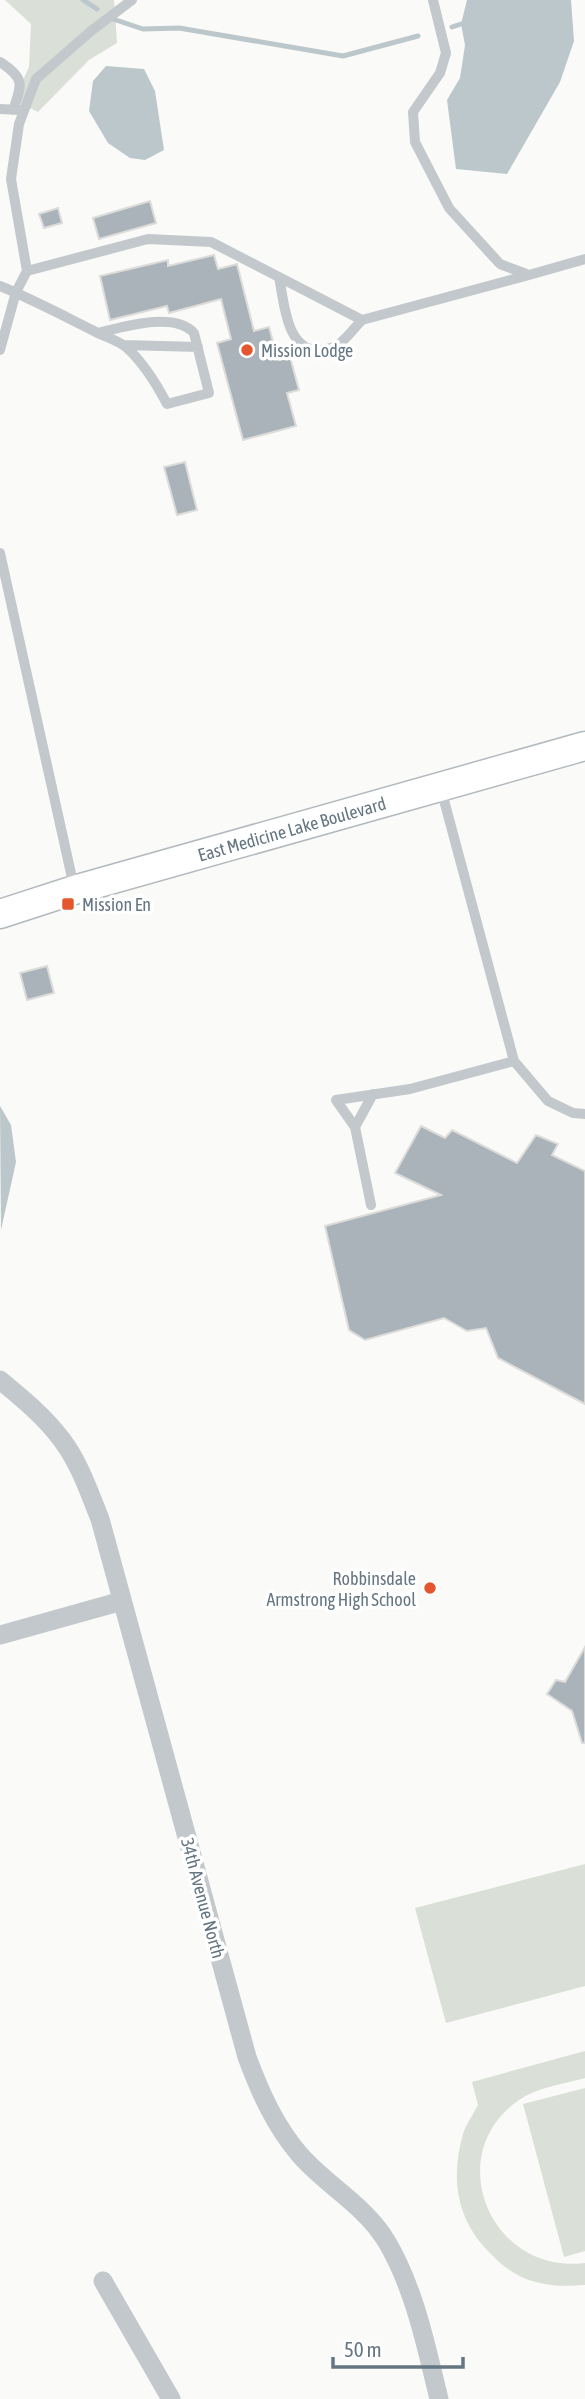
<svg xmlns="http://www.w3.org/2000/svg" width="585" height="2399" viewBox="0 0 585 2399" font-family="'Asap Condensed',sans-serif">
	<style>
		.green { fill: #dadfd7 }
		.water { fill: #bbc7cb }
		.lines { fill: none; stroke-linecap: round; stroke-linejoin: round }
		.stream { stroke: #bbc7cb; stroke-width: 5 }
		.building { fill: #aab3b9; stroke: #dcdcda; stroke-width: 2 }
		.secondary-casing { stroke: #b3babf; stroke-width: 31 }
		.lane { stroke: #c3c8cc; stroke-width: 10 }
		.street { stroke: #c3c8cc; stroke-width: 19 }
		.secondary { stroke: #fff; stroke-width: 28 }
		.poi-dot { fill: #e4572e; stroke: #fff; stroke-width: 2.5 }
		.labels { text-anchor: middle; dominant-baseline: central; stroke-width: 7; stroke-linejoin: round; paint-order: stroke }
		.poi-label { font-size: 18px; fill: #657683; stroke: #fff; text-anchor: start }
		.street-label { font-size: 18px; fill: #657683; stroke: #fff }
	</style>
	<rect width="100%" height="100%" fill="#fafaf8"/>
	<!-- green -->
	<path class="green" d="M5 0H114L117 43 89 60 38 112 14 100 29 67 31 24Z
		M585 1864V1986L446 2023 415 1908Z
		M585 2051V2078C563 2084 538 2087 519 2100 440 2155 491 2275 585 2263V2285C568 2286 553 2287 536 2282 519 2278 503 2267 491 2254 457 2221 450 2180 463 2134 466 2124 473 2115 478 2105L472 2082Z
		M585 2088V2251L564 2257 523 2104Z"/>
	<!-- water -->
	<path class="water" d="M467 0H571L574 41 560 82 507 174 456 169 447 100 460 78 465 45 461 24Z
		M106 66 144 69 155 91 164 150 145 160 130 158 108 143 89 111 93 81Z
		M0 1106 11 1125 16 1162 1 1230Z"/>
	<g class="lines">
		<!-- stream -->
		<path class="stream" d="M83 0 97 9
			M113 19 143 29 179 28 343 56 418 36
			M452 27 461 24"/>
	</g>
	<!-- building -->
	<path class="building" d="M150 201 156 223 99 239 93 218Z
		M58 208 62 223 44 228 39 214Z
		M214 255 218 269 237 264 254 331 269 327 278 360 290 357 299 390 287 393 296 426 243 440 217 343 231 339 221 299 169 313 167 306 110 320 100 276 168 260V266Z
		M185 462 197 510 177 515 164 467Z
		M47 966 54 993 27 1000 20 973Z
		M421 1126 445 1138 452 1130 517 1163 536 1135 558 1144 552 1155 585 1171V1404L498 1358 486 1328 467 1331 444 1318 365 1340 349 1330 325 1226 441 1195 395 1173Z
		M585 1647V1743H582L572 1711 547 1694 556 1680 565 1682Z"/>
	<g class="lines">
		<defs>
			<g id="secondary">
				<path id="s1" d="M0 914 74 890 585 746"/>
			</g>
		</defs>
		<!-- secondary casing -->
		<use href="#secondary" class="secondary-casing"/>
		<!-- lane -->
		<path class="lane" d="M433 0 446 53 440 73 413 112 415 142 449 208 500 264 529 275 585 259
			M0 62C24 78 23 83 13 110
			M0 109 20 110
			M27 271 148 239 211 242 362 320 529 275
			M279 277C284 301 286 351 319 350 326 350 333 348 339 344 348 337 355 327 362 320
			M0 286C32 299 62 315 92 330 103 336 117 340 126 347 144 363 156 383 167 404L209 393 194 333C174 311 123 327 98 333
			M124 345 198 347
			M0 350 16 292 27 271 11 179 19 124 36 79 91 31 132 0
			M0 553 74 887
			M441 789 514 1061 548 1101 573 1113 585 1114
			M355 1127 373 1094
			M371 1205 355 1127 336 1100 410 1089 514 1061"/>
		<!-- street -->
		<path class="street" d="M0 1380C22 1398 45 1417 62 1440 80 1464 89 1492 100 1519L247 2057C260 2092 275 2126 300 2155 327 2186 365 2205 387 2242 415 2290 426 2346 439 2399
			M0 1635 122 1601
			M103 2281 171 2399"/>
		<!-- secondary -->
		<use href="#secondary" class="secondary"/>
	</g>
	<!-- markers -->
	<g class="poi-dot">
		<circle cx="247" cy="350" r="7"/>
		<rect x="61" y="897" width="14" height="14" rx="3.5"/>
		<circle cx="430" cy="1588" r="7"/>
	</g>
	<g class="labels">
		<!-- poi labels -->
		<g class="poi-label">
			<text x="261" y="350">Mission Lodge</text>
			<text x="82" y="904">Mission En</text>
			<text x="416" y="1578" text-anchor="end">Robbinsdale<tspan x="416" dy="21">Armstrong High School</tspan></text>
		</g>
		<!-- street labels -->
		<g class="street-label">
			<text stroke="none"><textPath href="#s1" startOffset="304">East Medicine Lake Boulevard</textPath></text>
			<text transform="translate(203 1898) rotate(75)">34th Avenue North</text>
		</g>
	</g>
	<!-- scale -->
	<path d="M333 2357v10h130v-10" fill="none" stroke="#657683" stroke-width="3.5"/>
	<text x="344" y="2357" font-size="21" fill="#657683" stroke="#ffffff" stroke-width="5" paint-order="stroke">50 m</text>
</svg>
